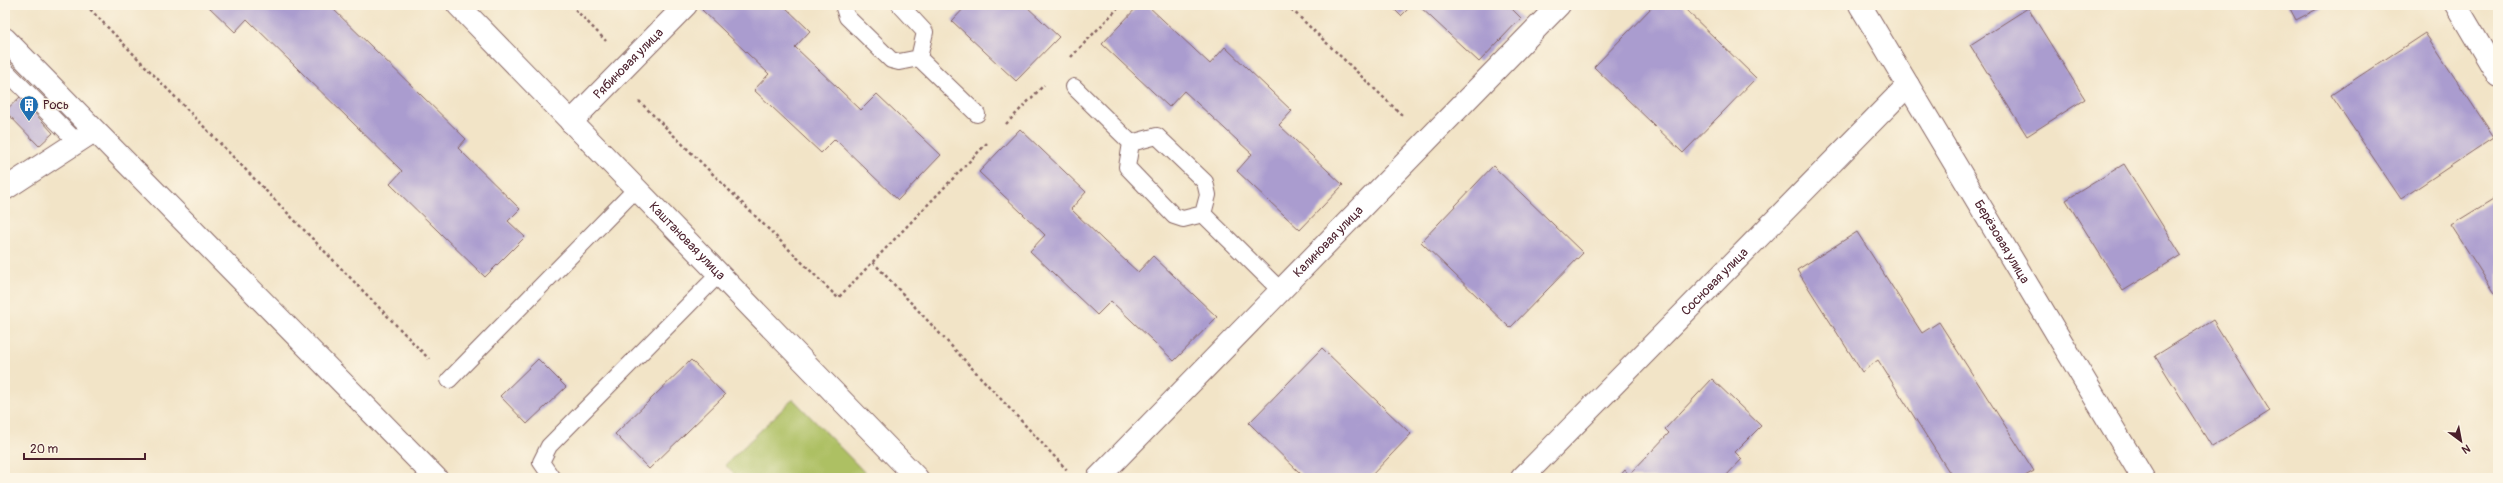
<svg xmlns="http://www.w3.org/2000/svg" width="2503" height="483" viewBox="0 0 2503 483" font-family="Pangolin,sans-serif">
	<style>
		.green { fill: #adc064; stroke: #7c7048 }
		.building { fill: #aa9ccf }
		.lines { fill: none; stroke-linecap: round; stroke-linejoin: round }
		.service-casing { stroke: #856462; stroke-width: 18 }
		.minor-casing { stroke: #856462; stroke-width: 24 }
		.tertiary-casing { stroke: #856462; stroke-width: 24 }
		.path { stroke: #856462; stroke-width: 2.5; stroke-dasharray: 3 3; stroke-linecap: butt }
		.service { stroke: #fff; stroke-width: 16 }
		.minor { stroke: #fff; stroke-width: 22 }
		.tertiary { stroke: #fff; stroke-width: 22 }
		.labels { text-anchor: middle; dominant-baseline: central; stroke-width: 3; stroke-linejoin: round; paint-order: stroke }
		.street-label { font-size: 13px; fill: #4a1f2b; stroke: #fcf5e5 }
		.poi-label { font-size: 13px; fill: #4a1f2b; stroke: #fcf5e5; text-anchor: start }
	</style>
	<rect width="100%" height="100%" fill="#fcf5e5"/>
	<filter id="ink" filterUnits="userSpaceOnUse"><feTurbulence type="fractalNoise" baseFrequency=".025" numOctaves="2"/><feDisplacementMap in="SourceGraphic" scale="8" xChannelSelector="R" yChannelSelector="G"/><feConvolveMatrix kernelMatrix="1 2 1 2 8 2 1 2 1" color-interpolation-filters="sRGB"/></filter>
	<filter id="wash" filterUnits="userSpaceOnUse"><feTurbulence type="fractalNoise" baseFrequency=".012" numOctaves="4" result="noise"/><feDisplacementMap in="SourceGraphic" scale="16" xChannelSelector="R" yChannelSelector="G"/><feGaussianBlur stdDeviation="0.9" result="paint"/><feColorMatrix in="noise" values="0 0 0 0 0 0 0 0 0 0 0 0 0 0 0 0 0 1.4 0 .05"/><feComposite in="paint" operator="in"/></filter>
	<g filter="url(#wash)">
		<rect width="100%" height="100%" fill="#f2e4c7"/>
		<!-- green -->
		<path class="green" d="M793 399 870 478H738L725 465Z"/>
		<g id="blocks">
			<!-- building -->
			<path class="building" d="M207 5H329L466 139 458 148 520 209 508 221 525 237 485 277 390 184 402 171 247 19 235 32Z
				M707 5H783L810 31 795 47 861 110 877 94 941 155 898 200 835 139 821 153 754 90 769 74 702 10Z
				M967 5H1025L1059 37 1016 81 952 21Z
				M1139 5H1147L1210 64 1225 47 1292 111 1279 125 1343 185 1300 230 1237 171 1252 154 1184 91 1169 107 1102 44Z
				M1390 5H1412L1401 16Z
				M1418 5H1508L1521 18 1479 62Z
				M1654 5H1681L1756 78 1683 153 1594 67Z
				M2288 5H2325L2296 20Z
				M2028 8 2085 99 2027 136 1970 45Z
				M2425 33 2494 137 2401 199 2331 95Z
				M20 97 53 133 39 146 5 111Z
				M1020 129 1086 192 1071 209 1104 241 1138 272 1153 256 1217 317 1174 361 1111 301 1097 315 1030 251 1045 235 979 172Z
				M2124 164 2181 255 2123 291 2066 200Z
				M1493 166 1583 253 1510 328 1421 242Z
				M2498 196V298L2451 225Z
				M1857 232 1922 333 1939 322 2034 471 2025 476 2026 478H1953L1878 360 1862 372 1797 270Z
				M2213 320 2270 411 2212 447 2155 356Z
				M1322 348 1411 434 1369 478H1305L1249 423Z
				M538 359 566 387 527 424 500 396Z
				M691 360 725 395 649 469 615 434Z
				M1712 379 1761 426 1735 452 1742 459 1724 478H1618L1625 470 1629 475 1669 433 1665 429Z"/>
		</g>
	</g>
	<g filter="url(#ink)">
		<use href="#blocks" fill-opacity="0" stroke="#856462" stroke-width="1"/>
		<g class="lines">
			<defs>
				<path id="service" d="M843 5 847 17 891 60 899 62 919 58
					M900 5 925 32 919 58
					M919 58 977 114
					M5 70 77 142
					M1074 87 1131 143
					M1203 214 1183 219 1174 216 1127 167 1131 143 1157 136 1205 182 1208 195 1203 214 1281 291
					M449 380 636 189
					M552 478 541 462 549 446 719 274"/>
				<g id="minor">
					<path id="s1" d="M458 5 917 478"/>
					<path id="s2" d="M1860 5 2143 478"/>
					<path d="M2456 5 2498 76"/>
					<path id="s3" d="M571 122 686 5"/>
					<path d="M5 189 94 131"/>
					<path id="s4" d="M1098 478 1559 5"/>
					<path id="s5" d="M1522 478 1908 85"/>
				</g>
				<path id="tertiary" d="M5 39 436 478"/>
			</defs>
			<!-- service casing -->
			<use href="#service" class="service-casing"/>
			<!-- minor casing -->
			<use href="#minor" class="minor-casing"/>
			<!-- tertiary casing -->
			<use href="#tertiary" class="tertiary-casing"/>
			<!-- path -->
			<path class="path" d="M86 5 429 359
				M571 5 606 41
				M1287 5 1404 117
				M1071 57 1121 5
				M639 101 838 298 988 142
				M1006 124 1044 85
				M873 262 1067 470"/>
			<!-- service -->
			<use href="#service" class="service"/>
			<!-- minor -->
			<use href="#minor" class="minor"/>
			<!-- tertiary -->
			<use href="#tertiary" class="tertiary"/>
		</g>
	</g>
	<!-- icons -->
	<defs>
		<symbol id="building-pin" viewBox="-11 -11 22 30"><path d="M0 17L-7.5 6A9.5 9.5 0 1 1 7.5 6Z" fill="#1f6fb2" stroke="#fcf5e5"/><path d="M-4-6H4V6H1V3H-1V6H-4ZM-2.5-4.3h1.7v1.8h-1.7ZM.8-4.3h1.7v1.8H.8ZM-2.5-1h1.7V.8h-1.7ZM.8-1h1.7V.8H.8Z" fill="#fff"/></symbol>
	</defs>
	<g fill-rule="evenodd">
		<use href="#building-pin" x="18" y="94" width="22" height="30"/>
	</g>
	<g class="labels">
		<!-- street labels -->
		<g class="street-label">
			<text stroke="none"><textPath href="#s3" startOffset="82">Рябиновая улица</textPath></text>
			<text stroke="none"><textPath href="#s4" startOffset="330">Калиновая улица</textPath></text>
			<text stroke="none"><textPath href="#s1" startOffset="329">Каштановая улица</textPath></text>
			<text stroke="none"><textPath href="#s2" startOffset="276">Берёзовая улица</textPath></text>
			<text stroke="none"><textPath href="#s5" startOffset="275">Сосновая улица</textPath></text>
		</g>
		<!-- poi labels -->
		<g class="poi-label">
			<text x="43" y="105">Рось</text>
		</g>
	</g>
	<!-- margin -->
	<rect width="2503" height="483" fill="none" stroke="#fcf5e5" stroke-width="20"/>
	<!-- north arrow -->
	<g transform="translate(2461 441) rotate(148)" stroke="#fcf5e5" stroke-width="3" paint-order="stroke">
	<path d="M0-3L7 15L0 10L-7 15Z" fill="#4a1f2b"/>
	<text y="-6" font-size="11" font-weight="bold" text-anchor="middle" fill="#4a1f2b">N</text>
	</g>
	<!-- scale -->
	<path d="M24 453v6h121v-6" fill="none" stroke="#4a1f2b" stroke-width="2"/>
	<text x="30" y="453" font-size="12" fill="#4a1f2b" stroke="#fcf5e5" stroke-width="3" paint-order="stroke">20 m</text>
</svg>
